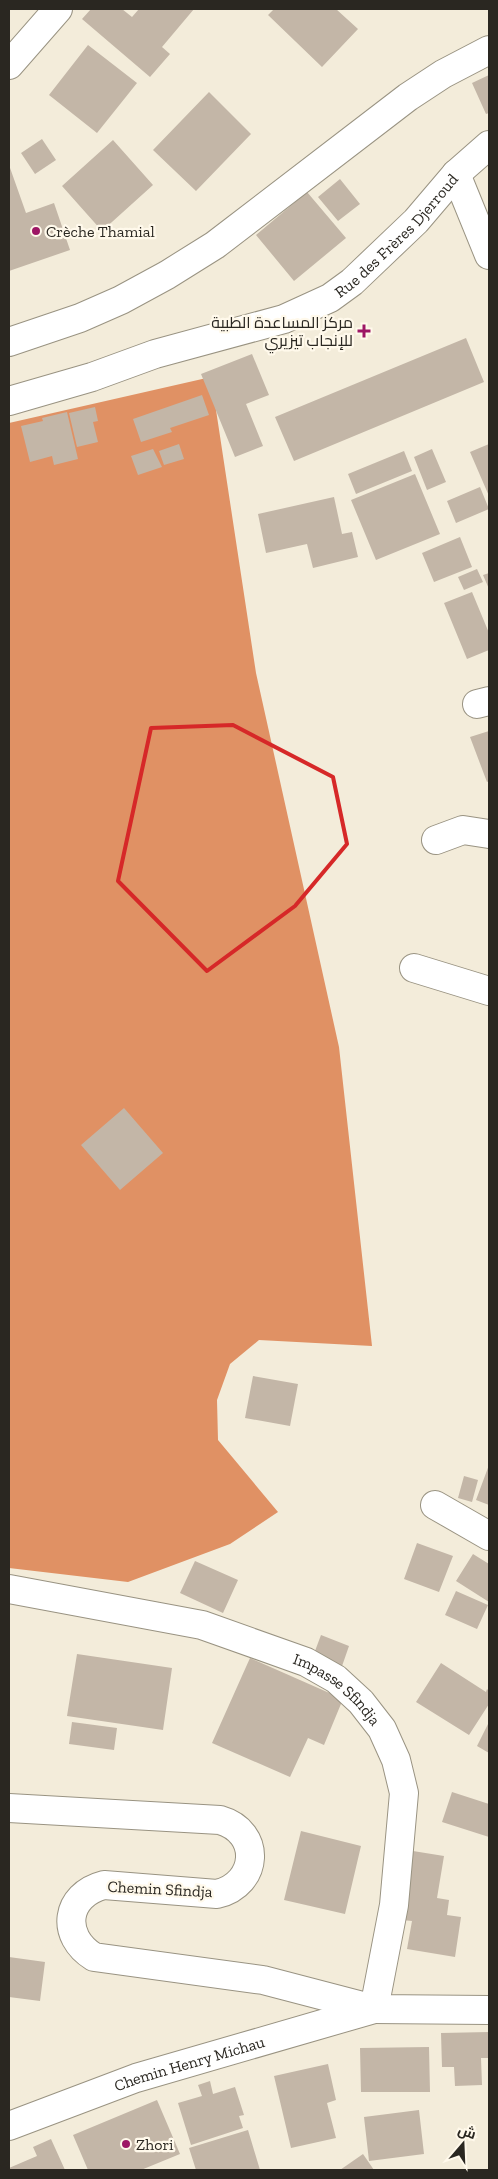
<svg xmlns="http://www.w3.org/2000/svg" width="498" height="2179" viewBox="0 0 498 2179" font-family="'Zilla Slab',Cairo,serif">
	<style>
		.forest { fill: #e09164 }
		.building { fill: #c3b6a7 }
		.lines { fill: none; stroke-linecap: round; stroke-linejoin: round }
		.street-casing { stroke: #999382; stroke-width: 30 }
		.secondary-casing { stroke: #999382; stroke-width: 30 }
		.street { stroke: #fff; stroke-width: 28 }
		.secondary { stroke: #fff; stroke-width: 28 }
		.marked { fill: none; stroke: #d62828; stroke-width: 4; stroke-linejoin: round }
		.poi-dot { fill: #9d1665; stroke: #fff9eb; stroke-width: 2 }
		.labels { text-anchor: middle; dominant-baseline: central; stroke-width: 4.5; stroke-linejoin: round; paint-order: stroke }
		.poi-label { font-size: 16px; fill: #2a2721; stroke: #fff9eb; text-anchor: start }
		.street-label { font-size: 16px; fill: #2a2721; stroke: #fff9eb }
	</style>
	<rect width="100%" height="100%" fill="#f3ecda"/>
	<!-- forest -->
	<path class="forest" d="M211 377 256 673 339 1047 372 1346 259 1340 230 1364 217 1400 218 1440 278 1512 230 1544 128 1582 9 1568V423Z"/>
	<!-- building -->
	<path class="building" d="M91 9H122L132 17 139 9H194L162 47 170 54 150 77 82 19Z
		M274 9H336L358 29 322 67 268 15Z
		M88 45 137 83 97 133 49 95Z
		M489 75V113L486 114 472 83Z
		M209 92 251 134 196 191 153 150Z
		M42 139 56 160 35 174 21 153Z
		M113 140 153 185 102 231 62 186Z
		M9 165 26 213 54 203 70 250 9 271Z
		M340 179 360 204 338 221 318 197Z
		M307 192 346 238 294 281 256 235Z
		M466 338 484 382 294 461 275 417Z
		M252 354 269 395 246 404 263 446 235 457 201 374Z
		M202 395 209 415 170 428 172 432 141 442 133 419Z
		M95 407 98 421 93 422 98 442 77 447 69 413Z
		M67 412 78 459 54 465 52 456 30 462 21 426 43 421 42 418Z
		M179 444 184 459 164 465 159 451Z
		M489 444V496L470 452Z
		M153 449 162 467 138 475 131 456Z
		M432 449 446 482 427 490 414 457Z
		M404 451 412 471 356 494 348 474Z
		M415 474 440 534 376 560 351 500Z
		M480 487 489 509 456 523 447 501Z
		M334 497 342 534 352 532 358 557 313 568 307 544 266 553 258 514Z
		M460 537 472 567 434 582 422 553Z
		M477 569 483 582 464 590 458 577Z
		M489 573V589L483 575Z
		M472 592 489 633V650L467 659 444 603Z
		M489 731V781L487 782 470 737Z
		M124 1108 163 1153 120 1190 81 1145Z
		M253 1376 298 1384 290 1426 245 1418Z
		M489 1465V1505L476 1500Z
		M464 1476 478 1480 472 1502 458 1498Z
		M417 1543 453 1556 439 1592 404 1579Z
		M473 1554 489 1564V1602L456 1581Z
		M195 1561 238 1580 223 1613 180 1593Z
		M456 1591 488 1605 477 1629 445 1615Z
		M321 1635 349 1646 341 1669 312 1659Z
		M77 1654 172 1668 163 1730 67 1716Z
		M250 1658 343 1699 324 1745 308 1738 290 1777 212 1743Z
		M441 1663 486 1692 487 1689 489 1691V1704L469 1735 416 1702Z
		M72 1722 117 1728 114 1750 69 1744Z
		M489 1722V1753L477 1746Z
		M452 1792 489 1804V1837L442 1822Z
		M301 1831 361 1846 345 1914 284 1900Z
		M413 1851 444 1856 437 1898 449 1900 447 1915 461 1917 455 1957 407 1949 412 1921 402 1920Z
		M9 1957 45 1962 40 2001 9 1997Z
		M489 2032V2058H481L482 2085 455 2086 454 2067H442L441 2033Z
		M429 2047 430 2092H361L360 2048Z
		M328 2064 336 2100 327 2103 336 2138 291 2148 274 2076Z
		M210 2081 213 2094 235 2087 244 2115 239 2116 243 2128 191 2145 178 2103 202 2096 198 2085Z
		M157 2100 180 2154 141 2170H88L73 2135Z
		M419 2110 424 2154 369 2161 364 2117Z
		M248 2130 260 2170H196L189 2148Z
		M51 2139 65 2170H9V2168L37 2156 33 2147Z
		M363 2154 374 2170H340Z"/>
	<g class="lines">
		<defs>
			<g id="street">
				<path d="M9 65 58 9"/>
				<path d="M456 174 489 255"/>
				<path id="s1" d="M9 401 92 377 155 354 284 319 330 298 352 282 416 221 456 174 489 145"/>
				<path d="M477 704 489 701"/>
				<path d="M436 840 463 830 489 834"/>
				<path d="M414 968 489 991"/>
				<path d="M435 1505 489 1536"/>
				<path id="s2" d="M9 1589 202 1625 306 1662 336 1679 361 1702 382 1729 396 1760 404 1793 394 1905 374 2009"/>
			</g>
			<g id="secondary">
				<path d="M9 342 80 318 121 300 167 275 215 245 408 97 443 74 489 50"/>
				<path d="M9 1808 220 1820C262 1832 259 1884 217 1894L104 1885C65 1895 60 1936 94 1957L263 1980 374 2009 489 2010"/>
				<path id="s3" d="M9 2126 136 2078 374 2009"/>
			</g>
		</defs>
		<!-- street casing -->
		<use href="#street" class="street-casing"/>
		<!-- secondary casing -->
		<use href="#secondary" class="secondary-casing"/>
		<!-- street -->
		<use href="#street" class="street"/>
		<!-- secondary -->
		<use href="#secondary" class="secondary"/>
	</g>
	<!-- marked area -->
	<path class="marked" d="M233 725 333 777 347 844 295 906 207 971 118 881 151 728Z"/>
	<!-- markers -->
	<g class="poi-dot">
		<circle cx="36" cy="231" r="5"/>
		<path d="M361.5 323.5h5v5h5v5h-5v5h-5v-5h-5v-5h5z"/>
		<circle cx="126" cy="2144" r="5"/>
	</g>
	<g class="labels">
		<!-- poi labels -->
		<g class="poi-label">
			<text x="46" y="231">Crèche Thamial</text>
			<text x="353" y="322" text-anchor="end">مركز المساعدة الطبية<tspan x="353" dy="18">للإنجاب تيزيري</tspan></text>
			<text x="136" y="2144">Zhori</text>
		</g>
		<!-- street labels -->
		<g class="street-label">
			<text stroke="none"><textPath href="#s1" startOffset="429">Rue des Frères Djerroud</textPath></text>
			<text stroke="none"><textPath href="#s2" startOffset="348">Impasse Sfindja</textPath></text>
			<text transform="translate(160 1889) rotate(3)">Chemin Sfindja</text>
			<text stroke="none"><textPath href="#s3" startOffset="191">Chemin Henry Michau</textPath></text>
		</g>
	</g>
	<!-- border -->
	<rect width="498" height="2179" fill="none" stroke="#2a2721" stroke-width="20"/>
	<!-- north arrow -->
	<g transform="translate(463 2144) rotate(19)" stroke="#fff9eb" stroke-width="4" paint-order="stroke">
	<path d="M0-4L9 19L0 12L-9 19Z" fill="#2a2721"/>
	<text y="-8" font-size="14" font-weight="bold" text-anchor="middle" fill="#2a2721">ش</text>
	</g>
</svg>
